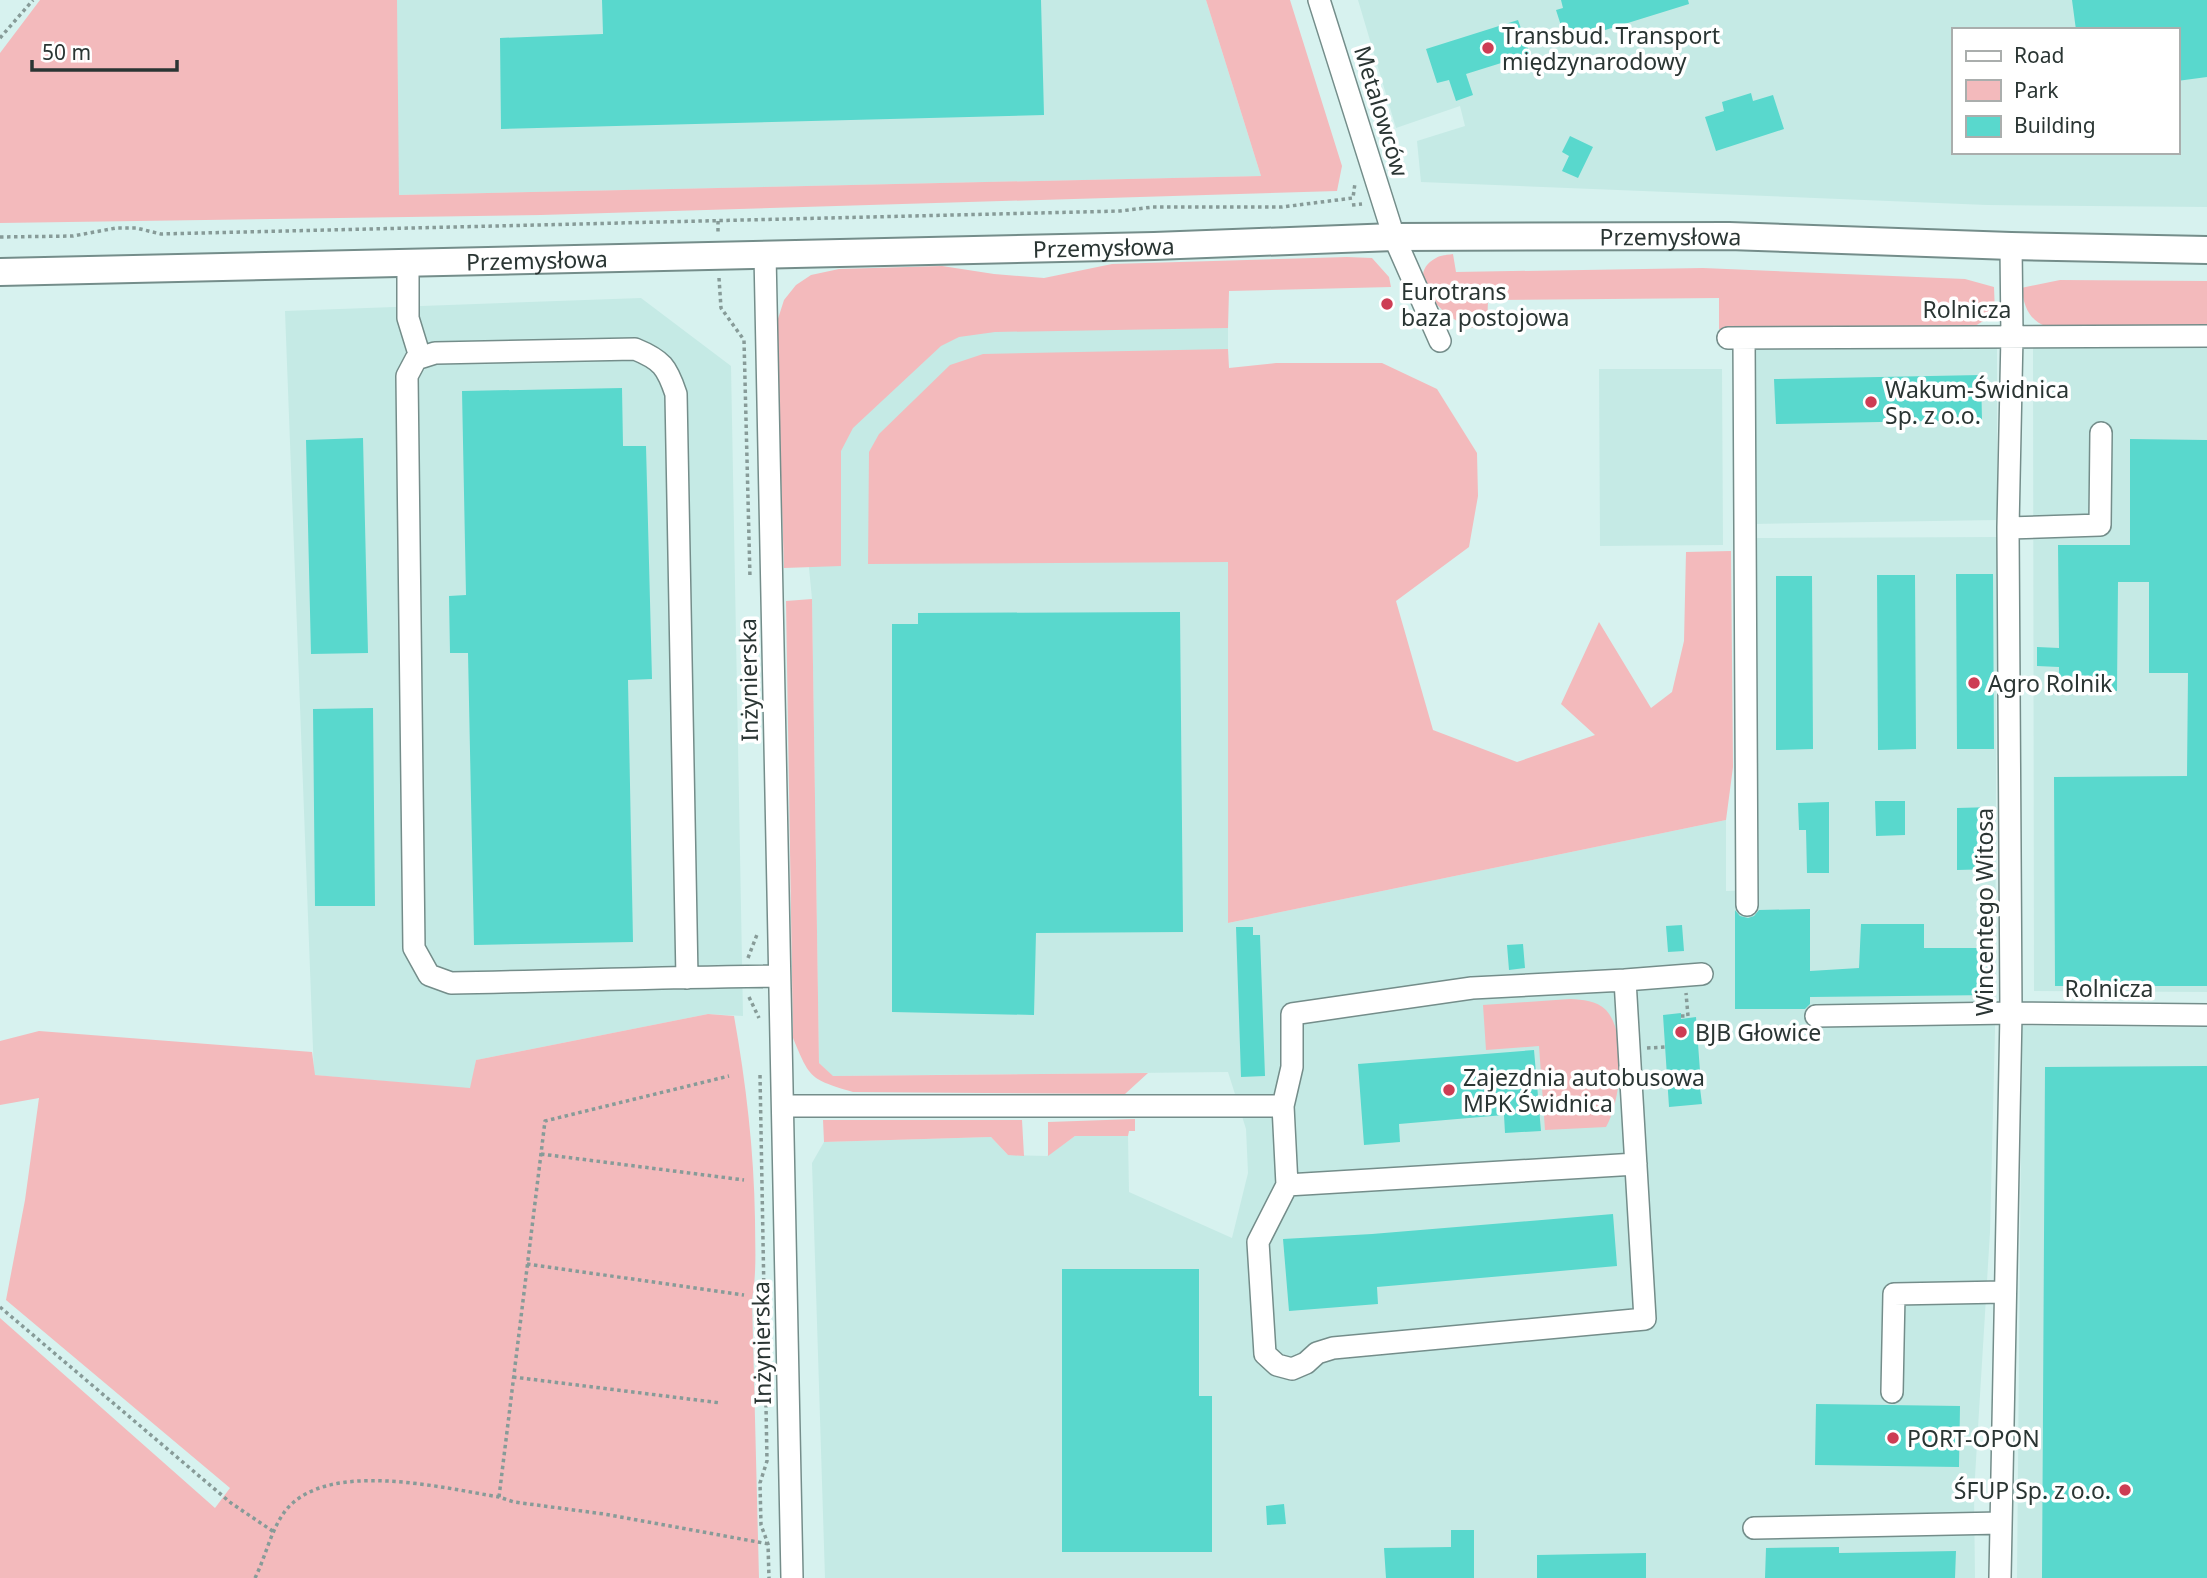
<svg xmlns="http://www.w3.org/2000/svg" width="2207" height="1578" viewBox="0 0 2207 1578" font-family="'Noto Sans',sans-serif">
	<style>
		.built { fill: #c5eae5; fill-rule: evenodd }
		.green { fill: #f3babc }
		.building { fill: #59d8cd }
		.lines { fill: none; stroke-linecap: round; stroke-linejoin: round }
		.minor-casing { stroke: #748d8a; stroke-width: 24 }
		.major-casing { stroke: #748d8a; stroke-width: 30 }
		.path { stroke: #879b98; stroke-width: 3.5; stroke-dasharray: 3.5 3.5; stroke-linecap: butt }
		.minor { stroke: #fff; stroke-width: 21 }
		.major { stroke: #fff; stroke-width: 26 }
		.poi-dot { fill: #cd3d54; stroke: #fff; stroke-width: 2.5 }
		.labels { text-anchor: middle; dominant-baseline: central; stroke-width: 7; stroke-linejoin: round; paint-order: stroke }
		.poi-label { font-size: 23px; fill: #2a3533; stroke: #fff; text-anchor: start }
		.street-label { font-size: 23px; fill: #2a3533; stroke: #fff }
	</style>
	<rect width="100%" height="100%" fill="#d7f2ef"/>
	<!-- built -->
	<path class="built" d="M397 0H1206L1261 176 398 195Z
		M1358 0H2207V207L1987 205 1421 182 1417 141 1465 126 1460 106 1396 128ZM1953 30H2177V152H1953Z
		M1228 291V923L1726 820V891L1754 890V538L1997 537 1995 1031 1990 1232 1974 1493 1975 1578H825L812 1163 824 1142 991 1137 1008 1155 1047 1156 1075 1136H1128L1129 1192 1232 1238 1248 1173 1246 1129 1228 1072 832 1076 819 1063 812 599 809 568 873 299Z
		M641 298 731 366 743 1016 708 1014 476 1060 471 1089 314 1075 285 311Z
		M2207 346V992L2034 991 2033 348Z
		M1997 348V520L1753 524V350Z
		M1599 369H1722L1723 545 1600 546Z
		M2022 1026 2207 1027V1578H2017Z"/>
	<!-- green -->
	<path class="green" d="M40 0H397L399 195 1261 176 1206 0H1290L1342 166 1337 191 541 215 0 223V53Z
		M1453 254 1456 272 1703 268 1965 279 1994 287 1995 314 1975 326 1719 329V298L1488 300 1487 328C1482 328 1475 329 1470 327 1447 321 1400 277 1436 258 1440 255 1448 255 1453 254Z
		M1347 257 1372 258 1389 277 1391 287 1229 291 1228 328 995 332 959 337 941 346 853 428 841 451V566L784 568 776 325 784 300 796 285 811 275 839 269 942 266 994 274 1044 278 1112 264Z
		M2060 280 2207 281V327H2047C2028 319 2025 308 2021 288Z
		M1228 349 1229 368 1276 363H1382L1437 389 1477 453 1478 496 1469 547 1396 601 1433 730 1517 762 1595 735 1561 704 1599 622 1651 708 1672 692 1684 641 1686 552 1731 551 1733 767 1726 820 1228 923V562L868 564 869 452 879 434 950 365 983 354Z
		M812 599 819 1063 833 1076 1148 1073 1125 1094 853 1092C810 1079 810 1079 793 1038L786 601Z
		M1570 999C1583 1000 1596 1000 1606 1010 1628 1034 1621 1101 1606 1127L1545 1130 1539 1046 1486 1050 1483 1005Z
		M708 1014 734 1016C746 1083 754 1151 755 1219 755 1246 757 1272 752 1299L759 1578H0V1318L215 1508 230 1488 6 1300 25 1200 39 1098 0 1105V1041L39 1031 312 1052 315 1075 470 1088 476 1060Z
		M1135 1119V1131H1129L1128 1136H1075L1048 1156V1122Z
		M823 1120H1022L1024 1156 1008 1155 991 1137 824 1142Z"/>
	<!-- building -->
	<path class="building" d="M602 0H1041L1044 115 501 129 500 38 603 34Z
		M1561 0H1688L1689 4 1573 40 1571 32 1564 35 1556 10 1563 8Z
		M2072 0H2207V77L2177 81V30H2076Z
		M1518 20 1530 54 1466 74 1473 95 1456 101 1449 80 1437 83 1426 49Z
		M1751 93 1753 101 1773 95 1784 129 1716 151 1705 117 1724 111 1722 102Z
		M1570 136 1593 147 1578 178 1562 171 1569 156 1562 152Z
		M1981 375 1982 420 1776 424 1774 379Z
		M622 388 623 446H646L652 679 628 680 633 942 474 945 468 653H450L449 596 466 595 462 391Z
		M363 438 368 653 311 654 306 440Z
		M2130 439 2207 440V986H2055L2054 777 2187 776 2188 673H2149V582H2118L2117 691H2059V667L2037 666V647L2059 648 2058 545H2130Z
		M1956 574H1993L1994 749H1957Z
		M1877 575H1915L1916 749 1878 750Z
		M1776 576H1812L1813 749 1776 750Z
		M1180 612 1183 932 1036 933 1034 1015 892 1012V624H918V613Z
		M373 708 375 906H315L313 709Z
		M1875 801H1905V835L1876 836Z
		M1829 802V873H1807L1806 830H1799L1798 803Z
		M1993 807 1994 869 1957 870V808Z
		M1810 909V971L1859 968 1861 924H1924V948H1982L1983 977H1994V995L1810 997V1004L1805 1009H1735V910L1740 916 1748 918 1754 916 1759 910Z
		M1682 925 1684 951 1668 952 1666 926Z
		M1236 927H1253V935H1260L1265 1076 1241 1077Z
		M1523 944 1525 968 1509 970 1507 945Z
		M1681 1013V1019L1696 1017 1700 1071 1698 1072 1702 1104 1669 1107 1663 1015Z
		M1534 1050 1541 1131 1505 1133 1504 1115 1399 1124 1400 1142 1364 1145 1358 1064Z
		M2207 1066V1578H2042L2045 1067Z
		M1613 1214 1617 1266 1377 1287 1378 1304 1289 1311 1283 1239 1372 1234Z
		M1062 1269H1199V1396H1212V1552H1062Z
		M1816 1404 1960 1406 1959 1467 1815 1465Z
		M1284 1504 1286 1524 1267 1525 1266 1506Z
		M1451 1530H1474V1578H1386L1384 1548 1451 1547Z
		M1839 1547V1553L1956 1551 1955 1578H1765L1766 1548Z
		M1646 1553V1578H1537V1555Z"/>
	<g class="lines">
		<defs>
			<path id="minor" d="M1319 0 1394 237 1440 341
				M765 254 792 1578
				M408 262V318L420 357
				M1728 338 2207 336
				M1744 338 1747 905
				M2008 528 2100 525 2101 433
				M687 978 676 394C667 367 662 360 635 349L435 353 416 359 407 376 414 948 429 975 451 983C560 981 669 977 779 976
				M1625 980 1702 974
				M1816 1016 2011 1013 2207 1015
				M783 1106H1283L1287 1185 1636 1164
				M1283 1106 1292 1067V1014L1472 988 1625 980 1645 1319 1333 1348 1317 1353 1306 1363 1292 1369 1277 1365 1265 1354 1258 1242 1287 1185
				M1892 1392 1894 1294 2004 1292
				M1754 1528 2001 1523
				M2000 1578 2011 1013 2008 528 2012 335 2011 246"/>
			<g id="major">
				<path id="s1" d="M0 272 1154 246 1394 237 1729 236 2011 246 2207 250"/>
			</g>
		</defs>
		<!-- minor casing -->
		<use href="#minor" class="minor-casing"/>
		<!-- major casing -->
		<use href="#major" class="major-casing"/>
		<!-- path -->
		<path class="path" d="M0 38 33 0
			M1352 205 1362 204
			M718 221V235
			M0 237 73 236 116 228H136L161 234 1120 211 1153 207H1282L1353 198 1355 183
			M719 278 721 308 744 340 750 578
			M748 958 758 932
			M749 997 759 1018
			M1681 1016H1688L1686 993
			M1647 1048 1666 1047
			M760 1075 767 1461 760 1483 761 1525 768 1544 769 1578
			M541 1154 744 1180
			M527 1264 744 1295
			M0 1307 231 1503 274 1532
			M513 1377 721 1403
			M499 1497 545 1121 729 1076
			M255 1578C266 1556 271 1529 286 1510 328 1459 443 1488 499 1497L514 1502 604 1514 769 1544"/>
		<!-- minor -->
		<use href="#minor" class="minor"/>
		<!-- major -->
		<use href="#major" class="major"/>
	</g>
	<!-- markers -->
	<g class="poi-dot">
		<circle cx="1488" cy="48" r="7"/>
		<circle cx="1387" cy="304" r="7"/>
		<circle cx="1871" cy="402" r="7"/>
		<circle cx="1974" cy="683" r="7"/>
		<circle cx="1681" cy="1032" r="7"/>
		<circle cx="1449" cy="1090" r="7"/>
		<circle cx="1893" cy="1438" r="7"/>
		<circle cx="2125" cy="1490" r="7"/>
	</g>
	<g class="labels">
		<!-- poi labels -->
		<g class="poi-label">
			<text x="1502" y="35">Transbud. Transport<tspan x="1502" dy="26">międzynarodowy</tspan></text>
			<text x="1401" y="291">Eurotrans<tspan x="1401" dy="26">baza postojowa</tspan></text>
			<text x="1885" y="389">Wakum-Świdnica<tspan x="1885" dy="26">Sp. z o.o.</tspan></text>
			<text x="1988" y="683">Agro Rolnik</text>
			<text x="1695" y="1032">BJB Głowice</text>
			<text x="1463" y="1077">Zajezdnia autobusowa<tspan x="1463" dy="26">MPK Świdnica</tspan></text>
			<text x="1907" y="1438">PORT-OPON</text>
			<text x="2111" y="1490" text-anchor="end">ŚFUP Sp. z o.o.</text>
		</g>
		<!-- street labels -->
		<g class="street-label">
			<text transform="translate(1382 111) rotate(73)">Metalowców</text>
			<text stroke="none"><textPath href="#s1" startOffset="1671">Przemysłowa</textPath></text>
			<text stroke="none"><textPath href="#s1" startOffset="1104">Przemysłowa</textPath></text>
			<text stroke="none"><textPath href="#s1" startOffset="537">Przemysłowa</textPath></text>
			<text x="1967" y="309">Rolnicza</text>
			<text transform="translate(748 680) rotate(-91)">Inżynierska</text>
			<text transform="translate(1984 912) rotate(-90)">Wincentego Witosa</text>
			<text x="2109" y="988">Rolnicza</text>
			<text transform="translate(761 1343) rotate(-91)">Inżynierska</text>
		</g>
	</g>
	<!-- legend -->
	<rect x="1952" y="28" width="228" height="126" fill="#ffffff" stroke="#aaaead" stroke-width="2"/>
	<rect x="1966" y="51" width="35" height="10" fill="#ffffff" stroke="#aaaead" stroke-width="2"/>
	<text x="2014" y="63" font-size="21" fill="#2a3533">Road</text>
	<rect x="1966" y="80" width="35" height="21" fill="#f3babc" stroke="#aaaead" stroke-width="2"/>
	<text x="2014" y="98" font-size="21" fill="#2a3533">Park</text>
	<rect x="1966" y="116" width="35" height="21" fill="#59d8cd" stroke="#aaaead" stroke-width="2"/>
	<text x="2014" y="133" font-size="21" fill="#2a3533">Building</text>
	<!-- scale -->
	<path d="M32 60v10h145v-10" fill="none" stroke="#2a3533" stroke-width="3.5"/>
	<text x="42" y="60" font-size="21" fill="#2a3533" stroke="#ffffff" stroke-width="5" paint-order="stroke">50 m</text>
</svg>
